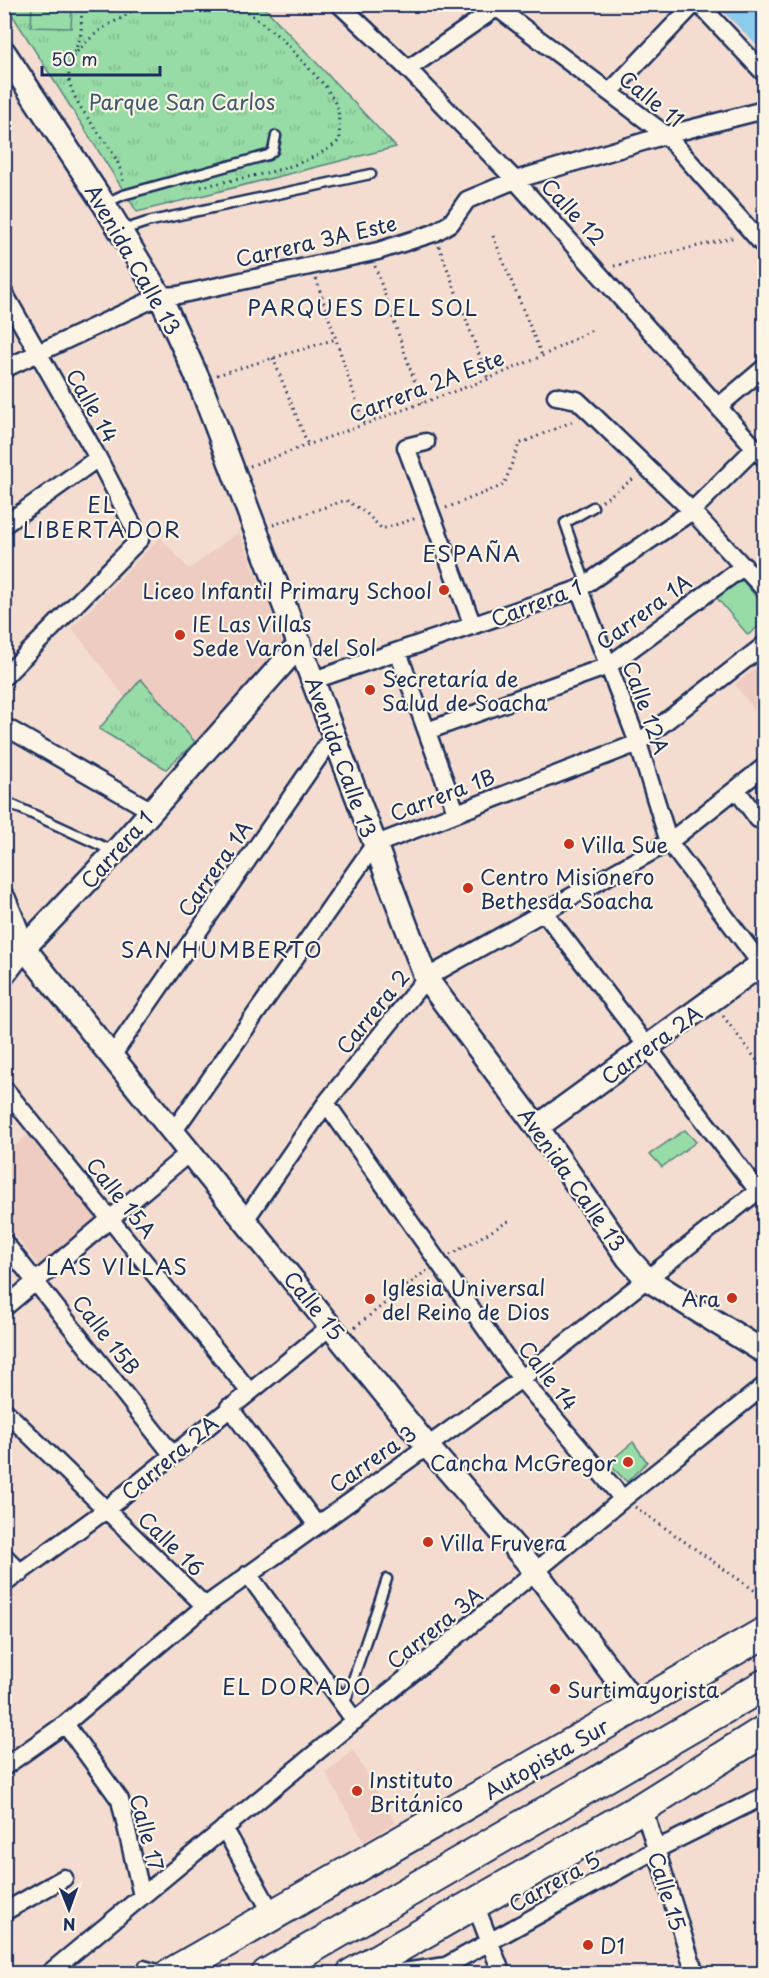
<svg xmlns="http://www.w3.org/2000/svg" width="769" height="1978" viewBox="0 0 769 1978" font-family="'Playpen Sans',sans-serif">
	<style>
		.built { fill: #eeccc1 }
		.grass { fill: url(#grass-tufts); stroke: #598582; stroke-width: 1.5 }
		.pitch { fill: #97dba6; stroke: #598582; stroke-width: 1.5 }
		.lines { fill: none; stroke-linecap: round; stroke-linejoin: round }
		.river { stroke: #8bcbec; stroke-width: 28 }
		.lane-casing { stroke: #1b2f5e; stroke-width: 13 }
		.street-casing { stroke: #1b2f5e; stroke-width: 21 }
		.secondary-casing { stroke: #1b2f5e; stroke-width: 27 }
		.highway-casing { stroke: #1b2f5e; stroke-width: 34 }
		.path { stroke: #1b2f5e; stroke-width: 3; stroke-dasharray: 1.5 4.5; stroke-linecap: butt }
		.lane { stroke: #fcf5e5; stroke-width: 8 }
		.street { stroke: #fcf5e5; stroke-width: 16 }
		.secondary { stroke: #fcf5e5; stroke-width: 22 }
		.highway { stroke: #fcf5e5; stroke-width: 30 }
		.poi-dot { fill: #c8321e; stroke: #fcf5e5; stroke-width: 2 }
		.labels { text-anchor: middle; dominant-baseline: central; stroke-width: 4.5; stroke-linejoin: round; paint-order: stroke }
		.street-label { font-size: 21px; fill: #1b2f5e; stroke: #fcf5e5 }
		.park-label { font-size: 21px; fill: #3a5a70; stroke: #fcf5e5 }
		.poi-label { font-size: 21px; fill: #1b2f5e; stroke: #fcf5e5; text-anchor: start }
		.neighbourhood-label { font-size: 22px; letter-spacing: 1.5px; fill: #1b2f5e; stroke: #fcf5e5 }
	</style>
	<defs>
		<pattern id="grass-tufts" width="24" height="20" patternUnits="userSpaceOnUse" patternTransform="scale(1.5)"><rect width="24" height="20" fill="#97dba6"/><path d="M3 7l-1-3M5 7V3M7 7l1-3M15 17l-1-3M17 17v-4M19 17l1-3" fill="none" stroke="#82bc91"/></pattern>
	</defs>
	<rect width="100%" height="100%" fill="#f4ddd0"/>
	<filter id="ink" filterUnits="userSpaceOnUse"><feTurbulence type="fractalNoise" baseFrequency=".0167" numOctaves="2"/><feDisplacementMap in="SourceGraphic" scale="12" xChannelSelector="R" yChannelSelector="G"/><feConvolveMatrix kernelMatrix="1 2 1 2 8 2 1 2 1" color-interpolation-filters="sRGB"/></filter>
	<g filter="url(#ink)">
		<!-- built -->
		<path class="built" d="M239 532 284 643 195 742 141 679 125 697 72 628 160 537 189 569Z
			M764 662V723L735 684Z
			M28 1134 99 1220 40 1267 5 1223V1156Z
			M353 1750 395 1822 364 1842 326 1773Z"/>
		<!-- grass -->
		<path class="grass" d="M6 5H262L396 147 137 212Z
			M718 5H753L764 15V50Z
			M141 679 195 742 166 769 99 729Z"/>
		<!-- pitch -->
		<path class="pitch" d="M32 5H72L71 28 31 27Z
			M87 5H129V9L87 8Z
			M742 580 764 606V622L748 635 716 597Z
			M685 1130 696 1142 662 1167 650 1154Z
			M633 1442 647 1462 627 1482 608 1463Z"/>
		<g class="lines">
			<!-- river -->
			<path class="river" d="M736 4 764 32"/>
			<defs>
				<path id="lane" d="M106 203 123 195 268 155 273 151 276 136
					M123 230 147 222 371 174
					M586 584 565 523 593 507
					M4 801 113 851
					M344 1706 387 1579
					M144 1965 165 1971"/>
				<path id="street" d="M339 4 408 69 515 180 764 458
					M492 4 666 135 764 246
					M699 4 764 73
					M408 69 502 4
					M610 92 694 4
					M4 293 98 458 140 539 4 677
					M4 369 160 296 178 295 378 251 434 233 451 223 467 200 515 180 666 135 764 110
					M556 396 577 400 592 414 692 511 764 589
					M719 406 764 368
					M426 442 406 447 473 626
					M4 525 98 458
					M579 589 638 743 669 842 764 968
					M398 652 456 812
					M314 680 579 589 692 511 755 448
					M4 726 150 810
					M427 731 608 666 744 566
					M736 789 758 819 764 821
					M544 912 758 1191
					M112 1056 334 735
					M4 1088 249 1391
					M326 1103 521 1379 623 1499
					M173 1132 374 845 638 743 764 645
					M245 1220 326 1103 426 978 669 842 764 767
					M4 1242 172 1454
					M4 1308 190 1152
					M229 1407 316 1524
					M4 1410 205 1606
					M4 1556 21 1573
					M248 1574 355 1721
					M4 1584 103 1512 331 1326
					M65 1724 120 1800 142 1896
					M4 1767 65 1724 205 1606 521 1379 764 1186
					M643 1807 695 1974
					M224 1828 273 1915
					M475 1904 502 1974
					M4 1912 64 1878
					M364 1971 403 1972 446 1966 655 1850 764 1796
					M48 1974 623 1499 764 1386"/>
				<path id="secondary" d="M4 52 104 204 160 296 199 381 426 978 537 1127 628 1258 647 1279 764 1352
					M4 899 24 948 428 1447 536 1572 636 1705
					M4 974 24 948 115 852 300 644
					M537 1127 764 962"/>
				<path id="highway" d="M170 1974 764 1633
					M267 1974 764 1685
					M352 1974 643 1807 764 1731"/>
			</defs>
			<!-- lane casing -->
			<use href="#lane" class="lane-casing"/>
			<!-- street casing -->
			<use href="#street" class="street-casing"/>
			<!-- secondary casing -->
			<use href="#secondary" class="secondary-casing"/>
			<!-- highway casing -->
			<use href="#highway" class="highway-casing"/>
			<!-- path -->
			<path class="path" d="M82 4C81 14 82 23 81 32 79 48 67 59 69 77 73 115 122 147 123 183
				M73 56C83 45 94 34 106 26 117 20 126 17 134 8
				M201 187C247 176 303 171 340 140L338 108 326 87 282 39 238 4
				M493 236 542 356
				M439 246 488 379
				M375 266 422 403
				M614 266 736 237
				M316 279 364 424
				M273 358 308 445
				M217 375 336 339
				M250 466 488 379 542 356 594 329
				M602 501 636 477
				M446 508 504 485 519 444 576 420
				M273 525 346 500 366 513 382 529 417 518
				M723 1016 764 1070
				M450 1255 509 1221
				M355 1327 427 1270
				M635 1507 764 1597"/>
			<!-- lane -->
			<use href="#lane" class="lane"/>
			<!-- street -->
			<use href="#street" class="street"/>
			<!-- secondary -->
			<use href="#secondary" class="secondary"/>
			<!-- highway -->
			<use href="#highway" class="highway"/>
		</g>
	</g>
	<!-- markers -->
	<g class="poi-dot">
		<circle cx="444" cy="590" r="6"/>
		<circle cx="180" cy="635" r="6"/>
		<circle cx="370" cy="690" r="6"/>
		<circle cx="569" cy="844" r="6"/>
		<circle cx="468" cy="888" r="6"/>
		<circle cx="732" cy="1298" r="6"/>
		<circle cx="370" cy="1299" r="6"/>
		<circle cx="628" cy="1462" r="6"/>
		<circle cx="428" cy="1542" r="6"/>
		<circle cx="555" cy="1689" r="6"/>
		<circle cx="357" cy="1791" r="6"/>
		<circle cx="588" cy="1945" r="6"/>
	</g>
	<g class="labels">
		<!-- street labels -->
		<g class="street-label">
			<text transform="translate(652 98) rotate(39)">Calle 11</text>
			<text transform="translate(574 211) rotate(47)">Calle 12</text>
			<text transform="translate(316 240) rotate(-13)">Carrera 3A Este</text>
			<text transform="translate(134 259) rotate(60)">Avenida Calle 13</text>
			<text transform="translate(426 385) rotate(-21)">Carrera 2A Este</text>
			<text transform="translate(93 405) rotate(60)">Calle 14</text>
			<text transform="translate(536 602) rotate(-21)">Carrera 1</text>
			<text transform="translate(643 611) rotate(-36)">Carrera 1A</text>
			<text transform="translate(647 707) rotate(70)">Calle 12A</text>
			<text transform="translate(342 757) rotate(70)">Avenida Calle 13</text>
			<text transform="translate(442 794) rotate(-21)">Carrera 1B</text>
			<text transform="translate(116 849) rotate(-48)">Carrera 1</text>
			<text transform="translate(214 868) rotate(-55)">Carrera 1A</text>
			<text transform="translate(372 1011) rotate(-51)">Carrera 2</text>
			<text transform="translate(651 1044) rotate(-36)">Carrera 2A</text>
			<text transform="translate(573 1179) rotate(55)">Avenida Calle 13</text>
			<text transform="translate(122 1197) rotate(51)">Calle 15A</text>
			<text transform="translate(315 1305) rotate(51)">Calle 15</text>
			<text transform="translate(107 1334) rotate(52)">Calle 15B</text>
			<text transform="translate(549 1375) rotate(52)">Calle 14</text>
			<text transform="translate(169 1457) rotate(-40)">Carrera 2A</text>
			<text transform="translate(372 1458) rotate(-35)">Carrera 3</text>
			<text transform="translate(172 1543) rotate(44)">Calle 16</text>
			<text transform="translate(434 1627) rotate(-39)">Carrera 3A</text>
			<text transform="translate(546 1758) rotate(-30)">Autopista Sur</text>
			<text transform="translate(148 1832) rotate(75)">Calle 17</text>
			<text transform="translate(554 1881) rotate(-29)">Carrera 5</text>
			<text transform="translate(668 1891) rotate(73)">Calle 15</text>
		</g>
		<!-- park labels -->
		<g class="park-label">
			<text x="182" y="101">Parque San Carlos</text>
		</g>
		<!-- poi labels -->
		<g class="poi-label">
			<text x="432" y="590" text-anchor="end">Liceo Infantil Primary School</text>
			<text x="192" y="623">IE Las Villas<tspan x="192" dy="24">Sede Varon del Sol</tspan></text>
			<text x="382" y="678">Secretaría de<tspan x="382" dy="24">Salud de Soacha</tspan></text>
			<text x="581" y="844">Villa Sue</text>
			<text x="480" y="876">Centro Misionero<tspan x="480" dy="24">Bethesda Soacha</tspan></text>
			<text x="382" y="1287">Iglesia Universal<tspan x="382" dy="24">del Reino de Dios</tspan></text>
			<text x="720" y="1298" text-anchor="end">Ara</text>
			<text x="616" y="1462" text-anchor="end">Cancha McGregor</text>
			<text x="440" y="1542">Villa Fruvera</text>
			<text x="567" y="1689">Surtimayorista</text>
			<text x="369" y="1779">Instituto<tspan x="369" dy="24">Británico</tspan></text>
			<text x="600" y="1945">D1</text>
		</g>
		<!-- neighbourhood labels -->
		<g class="neighbourhood-label">
			<text x="363" y="306">PARQUES DEL SOL</text>
			<text x="102" y="503">EL<tspan x="102" dy="25">LIBERTADOR</tspan></text>
			<text x="472" y="552">ESPAÑA</text>
			<text x="222" y="948">SAN HUMBERTO</text>
			<text x="117" y="1265">LAS VILLAS</text>
			<text x="297" y="1685">EL DORADO</text>
		</g>
	</g>
	<!-- margin -->
	<rect width="769" height="1978" fill="none" stroke="#fcf5e5" stroke-width="24"/>
	<rect x="12" y="12" width="745" height="1954" fill="none" stroke="#1b2f5e" stroke-width="2" filter="url(#ink)"/>
	<!-- north arrow -->
	<g transform="translate(69 1909) rotate(179)" stroke="#fcf5e5" stroke-width="4.5" paint-order="stroke">
	<path d="M0-4.5L10 22L0 15L-10 22Z" fill="#1b2f5e"/>
	<text y="-9" font-size="16" font-weight="bold" text-anchor="middle" fill="#1b2f5e">N</text>
	</g>
	<!-- scale -->
	<path d="M42 66v9h118v-9" fill="none" stroke="#1b2f5e" stroke-width="3"/>
	<text x="51" y="66" font-size="18" fill="#1b2f5e" stroke="#fcf5e5" stroke-width="4.5" paint-order="stroke">50 m</text>
</svg>
